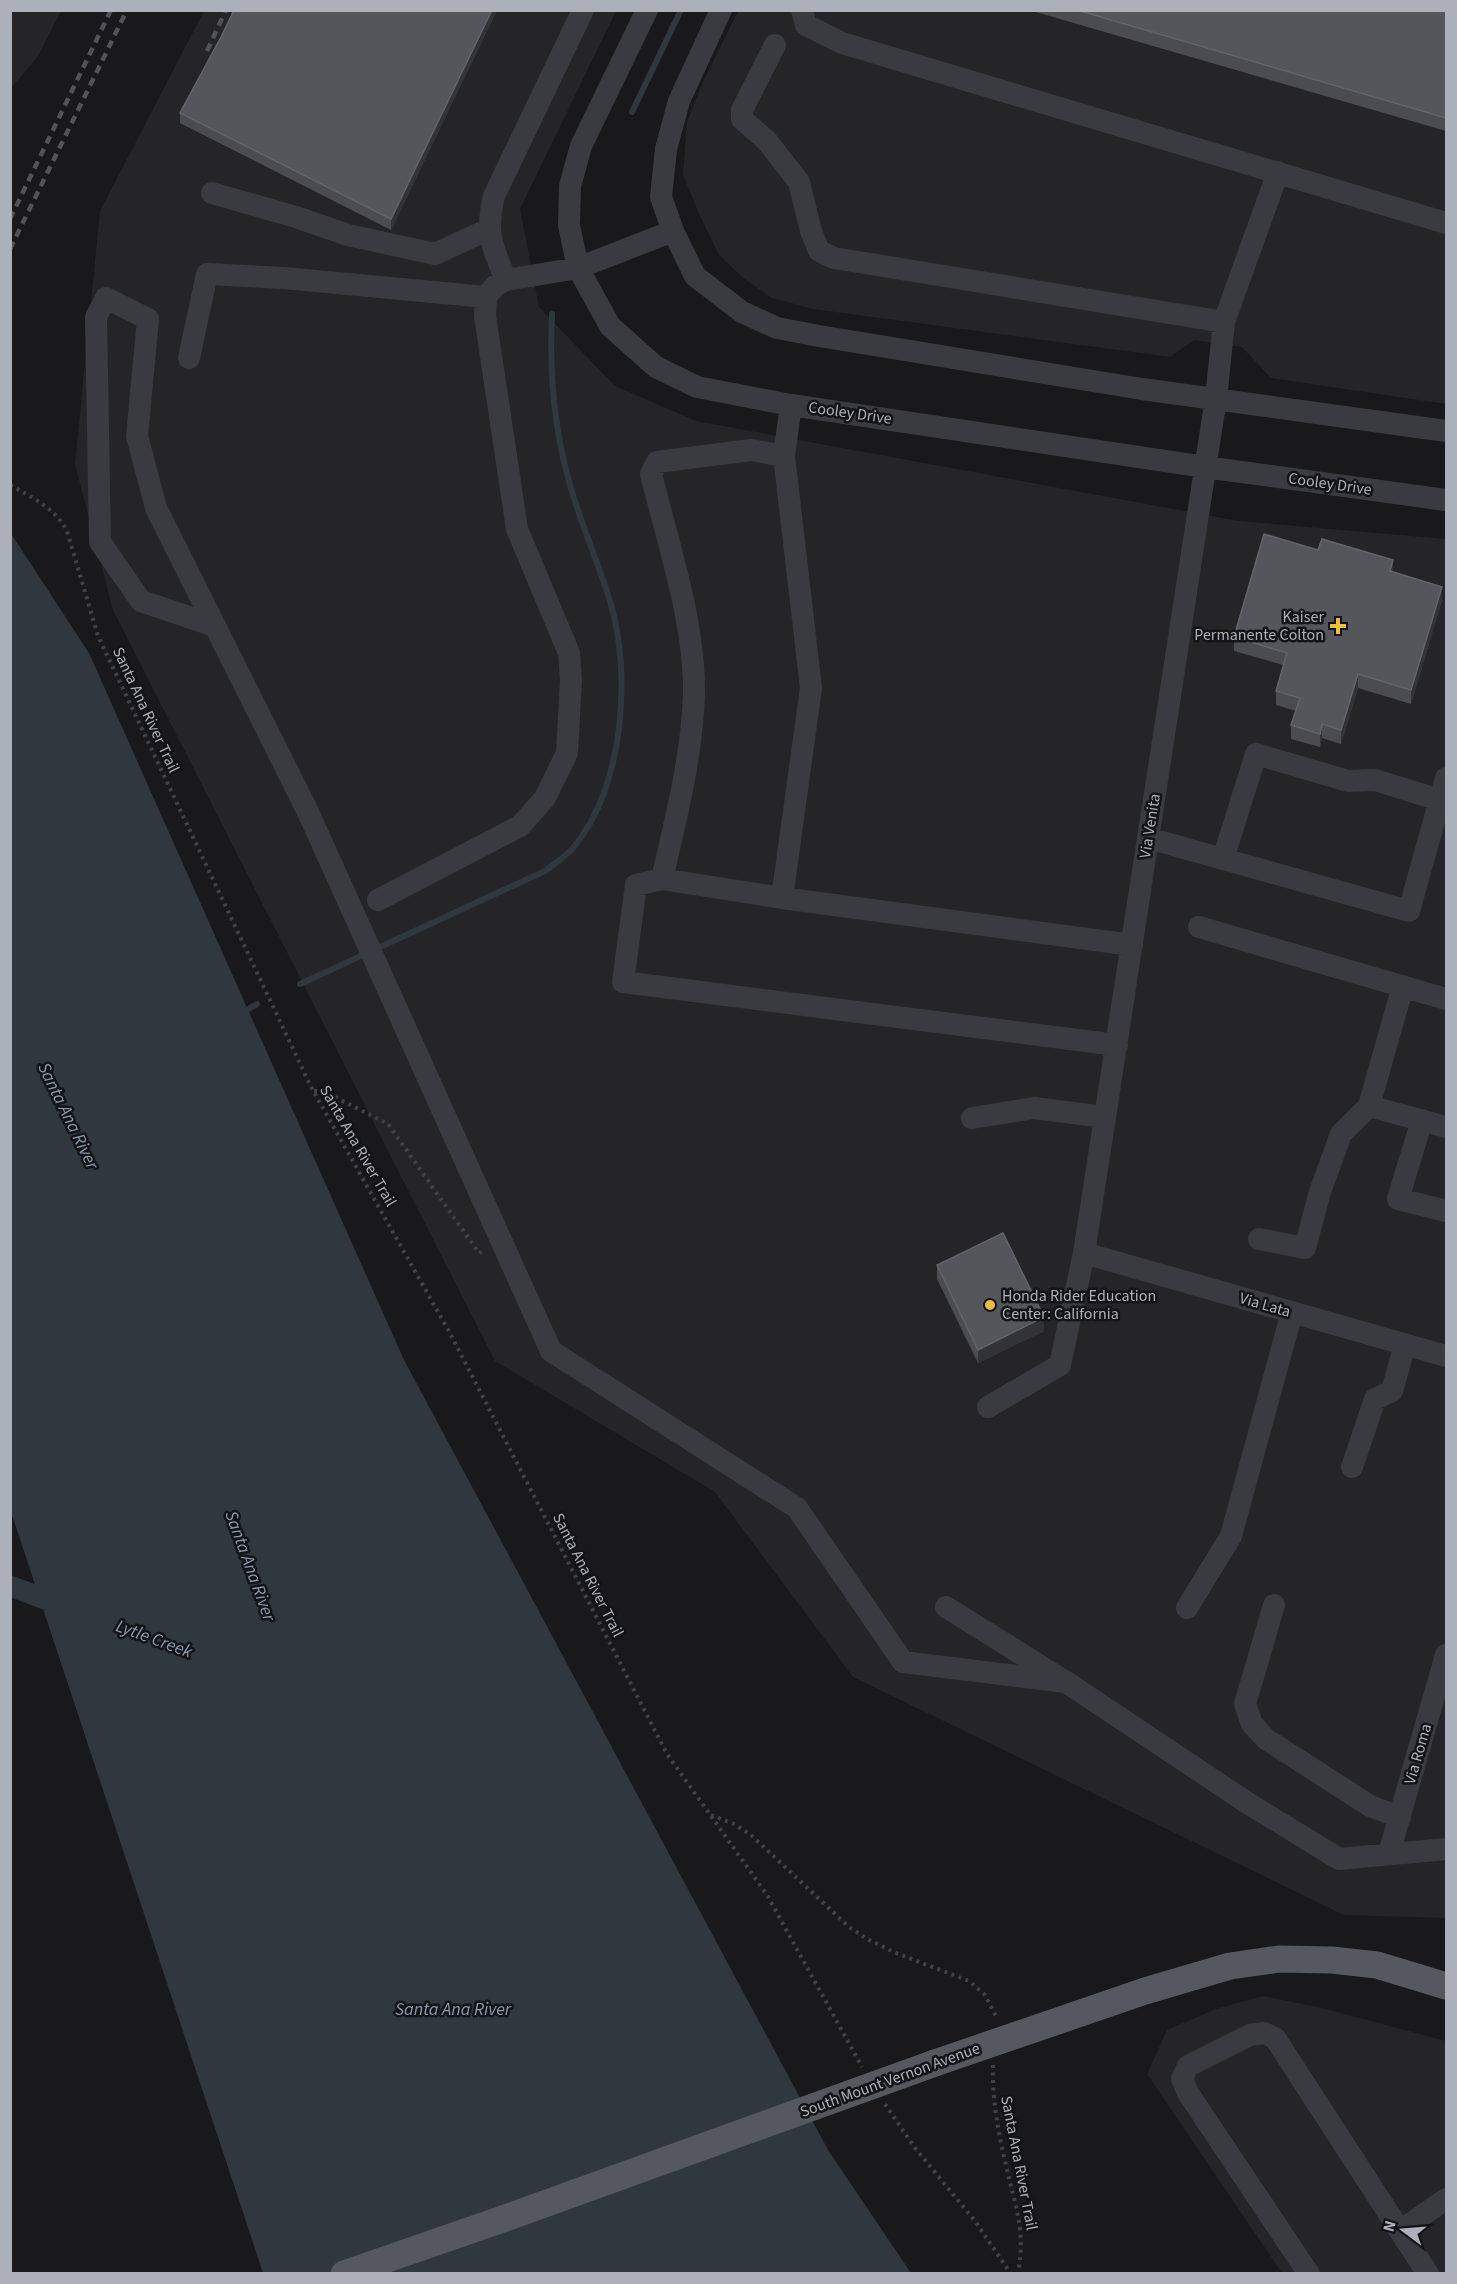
<svg xmlns="http://www.w3.org/2000/svg" width="1457" height="2284" viewBox="0 0 1457 2284" font-family="'Source Sans 3',sans-serif">
	<style>
		.built { fill: #252528 }
		.water { fill: #2f373f }
		.lines { fill: none; stroke-linecap: round; stroke-linejoin: round }
		.stream { stroke: #2f373f; stroke-width: 6 }
		.canal { stroke: #2f373f; stroke-width: 21 }
		.path { stroke: #404247; stroke-width: 4; stroke-dasharray: 3 4.5; stroke-linecap: butt }
		.minor { stroke: #3a3b40; stroke-width: 22 }
		.major { stroke: #56585f; stroke-width: 27 }
		.rail { stroke: #515359; stroke-width: 4.5; stroke-dasharray: 8 6; stroke-linecap: butt }
		.major-bridge { stroke: #56585f; stroke-width: 27 }
		.wall { fill: #4a4c50 }
		.shaded-wall { fill: #323336 }
		.building { fill: #55565b; stroke: #62646a; stroke-width: 1.5 }
		.poi-dot { fill: #ecbe40; stroke: #141416; stroke-width: 2 }
		.labels { text-anchor: middle; dominant-baseline: central; stroke-width: 5; stroke-linejoin: round; paint-order: stroke }
		.street-label { font-size: 16px; fill: #acb0ba; stroke: #141416 }
		.poi-label { font-size: 16px; fill: #acb0ba; stroke: #141416; text-anchor: end }
		.water-label { font-size: 18px; font-style: italic; fill: #859bb4; stroke: #141416 }
	</style>
	<rect width="100%" height="100%" fill="#19191b"/>
	<!-- built -->
	<path class="built" d="M11 10 61 11 37 58 11 88Z
		M204 11H616L520 209 539 307 615 386 696 421 1239 521 1446 539V1918L1344 1915 853 1677 715 1492 495 1361 113 610 75 464 100 211Z
		M738 11H1446V404L1271 378 1242 347 1194 340 1170 357 813 309 772 298 742 277 719 255 700 216 683 175 687 122 703 82Z
		M1263 1996 1322 2008 1446 2041V2273H1282L1147 2074 1167 2030 1216 2009Z"/>
	<!-- water -->
	<path class="water" d="M10 532 89 653 404 1360 828 2150 911 2273H263L11 1512Z"/>
	<g class="lines">
		<!-- stream -->
		<path class="stream" d="M632 112 681 10
			M300 984 545 871C554 864 565 857 573 848 624 788 632 674 610 601 598 562 581 524 570 485 554 429 549 371 552 314
			M242 1013 257 1004"/>
		<!-- canal -->
		<path class="canal" d="M10 1586 66 1607"/>
		<!-- path -->
		<path class="path" d="M10 485C33 498 55 508 67 531L98 636 311 1087 451 1335 667 1754 767 1895 862 2067
			M314 1091H323L388 1124 479 1253 486 1250
			M711 1815 734 1824 751 1835 849 1927 867 1939 896 1953 969 1981 985 1995 997 2018
			M993 2065C992 2099 998 2132 1006 2165 1015 2207 1026 2228 1018 2274
			M885 2104 915 2148 975 2221 1011 2274"/>
		<!-- minor -->
		<path class="minor" d="M647 10 581 146 570 186 569 225 578 268 610 326 656 367 697 387 791 405 1205 467 1446 500
			M721 10 679 101 666 149 661 197 673 231 695 276 742 312 777 328 819 336 1142 389 1446 431
			M802 10 806 25 842 43 1446 223
			M775 45 742 110V119L767 141 799 182 811 231 819 251 834 258 1224 322
			M212 193 296 217 348 235 435 254 489 229
			M506 280C492 246 485 234 494 196L583 10
			M189 358 207 274 284 278 486 297
			M791 405 784 456 751 450 657 462 651 474C668 543 695 623 694 694 692 756 676 818 662 879L636 885 623 982 1117 1045
			M215 626 141 601 100 542 96 317 106 298 148 319 137 436 156 508 308 812 551 1351 797 1508 903 1662 1066 1682
			M1148 838 1409 911 1446 778
			M1223 859 1256 754 1348 781 1375 780 1440 800
			M662 879 782 898 1132 945
			M782 898 811 688 784 456
			M378 900 520 826 545 798 567 753 571 680 569 653 517 529 485 316 486 297 495 286 506 280 578 268 673 231
			M1199 927 1446 999
			M1369 1106 1403 986
			M972 1118 1034 1108 1105 1117
			M1422 1120 1398 1199 1446 1211
			M1259 1239 1305 1248 1320 1192 1341 1134 1369 1106 1446 1127
			M1084 1253 1446 1356
			M988 1407 1060 1365 1084 1253 1216 398 1224 322 1278 172
			M1352 1467 1375 1399 1392 1391 1405 1344
			M1274 1605 1245 1704 1252 1724 1266 1739 1370 1806 1400 1817
			M946 1607 1066 1682 1246 1802 1339 1859 1446 1849
			M1187 1608 1231 1536 1292 1312
			M1389 1853 1446 1655
			M1400 2231 1446 2199
			M1309 2274 1188 2093 1182 2079 1188 2066 1250 2035 1264 2033 1275 2038 1428 2274"/>
		<!-- major -->
		<path class="major" d="M935 2063 1145 1991 1230 1966 1279 1959 1332 1960 1377 1965 1446 1986"/>
		<!-- rail -->
		<path class="rail" d="M207 51 226 10
			M10 219 111 10
			M10 249 127 10"/>
		<!-- major-bridge -->
		<path class="major-bridge" d="M344 2274 497 2221 935 2063"/>
	</g>
	<!-- wall -->
	<path class="wall" d="M497 10 391 230 180 123V113Z
		M1029 10H1446V131Z
		M1393 572 1442 600 1411 704 1358 688 1341 744 1322 738 1320 747 1291 739V725L1296 711 1276 705V691L1283 665 1234 651V637Z
		M937 1265 1044 1331 978 1363 937 1279Z"/>
	<!-- shaded-wall -->
	<path class="shaded-wall" d="M492 10H497L391 230V219Z
		M1393 560V574L1390 571Z
		M1442 587V600L1411 704V690Z
		M1358 674V688L1341 744V730Z
		M1322 724V738L1320 747V734Z
		M1044 1317V1331L978 1363V1350Z"/>
	<!-- building -->
	<path class="building" d="M234 10H492L391 219 180 113 221 37Z
		M1077 10H1446V118Z
		M1264 534 1318 550 1322 539 1393 560 1390 571 1442 587 1411 690 1358 674 1341 730 1322 724 1320 734 1291 725 1300 698 1276 691 1287 653 1234 637Z
		M1003 1233 1044 1317 978 1350 937 1265Z"/>
	<!-- markers -->
	<g class="poi-dot">
		<path d="M1335 617h6v6h6v6h-6v6h-6v-6h-6v-6h6z"/>
		<circle cx="990" cy="1305" r="6"/>
	</g>
	<g class="labels">
		<!-- street labels -->
		<g class="street-label">
			<text transform="translate(850 413) rotate(8)">Cooley Drive</text>
			<text transform="translate(1330 484) rotate(8)">Cooley Drive</text>
			<text transform="translate(146 710) rotate(65)">Santa Ana River Trail</text>
			<text transform="translate(1150 826) rotate(-81)">Via Venita</text>
			<text transform="translate(358 1146) rotate(60)">Santa Ana River Trail</text>
			<text transform="translate(1265 1305) rotate(16)">Via Lata</text>
			<text transform="translate(588 1575) rotate(63)">Santa Ana River Trail</text>
			<text transform="translate(1418 1754) rotate(-74)">Via Roma</text>
			<text transform="translate(890 2080) rotate(-20)">South Mount Vernon Avenue</text>
			<text transform="translate(1019 2163) rotate(79)">Santa Ana River Trail</text>
		</g>
		<!-- poi labels -->
		<g class="poi-label">
			<text x="1324" y="617">Kaiser<tspan x="1324" dy="18">Permanente Colton</tspan></text>
			<text x="1002" y="1296" text-anchor="start">Honda Rider Education<tspan x="1002" dy="18">Center: California</tspan></text>
		</g>
		<!-- water labels -->
		<g class="water-label">
			<text transform="translate(68 1116) rotate(64)">Santa Ana River</text>
			<text transform="translate(250 1566) rotate(70)">Santa Ana River</text>
			<text transform="translate(154 1639) rotate(20)">Lytle Creek</text>
			<text x="453" y="2009">Santa Ana River</text>
		</g>
	</g>
	<!-- border -->
	<rect width="1457" height="2284" fill="none" stroke="#acb0ba" stroke-width="24"/>
	<!-- north arrow -->
	<g transform="translate(1403 2230) rotate(286)" stroke="#141416" stroke-width="4.5" paint-order="stroke">
	<path d="M0-4.5L10 22L0 15L-10 22Z" fill="#acb0ba"/>
	<text y="-9" font-size="16" font-weight="bold" text-anchor="middle" fill="#acb0ba">N</text>
	</g>
</svg>
